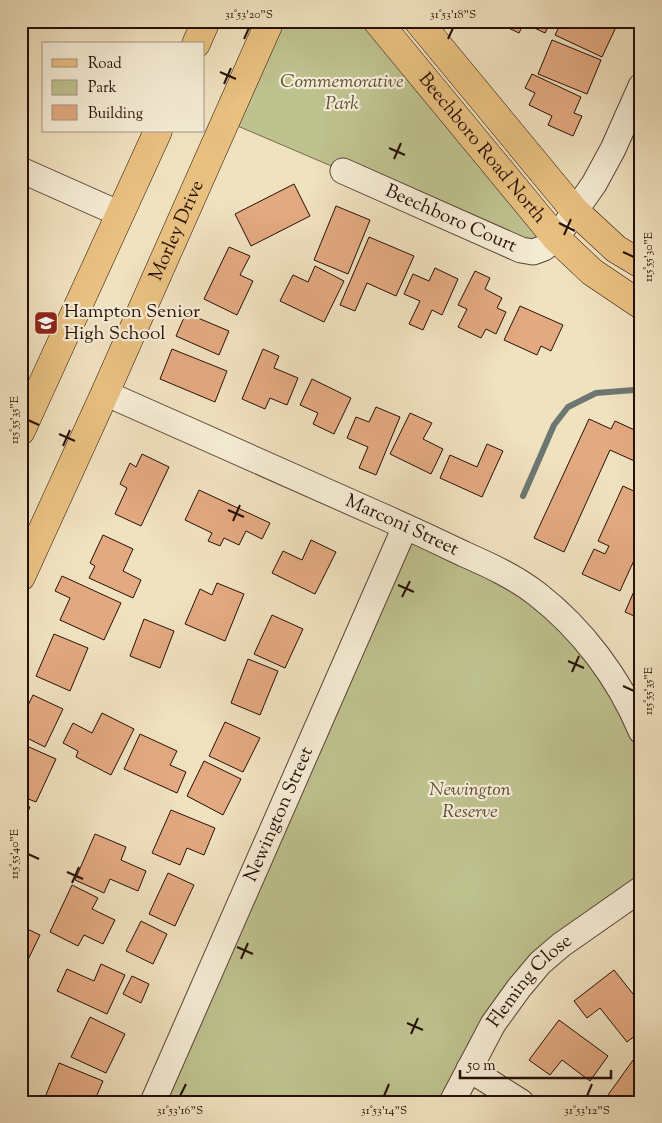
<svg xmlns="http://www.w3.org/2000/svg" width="662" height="1123" viewBox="0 0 662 1123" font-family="'Sorts Mill Goudy',serif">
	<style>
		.green { fill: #bec28f; stroke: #72694a }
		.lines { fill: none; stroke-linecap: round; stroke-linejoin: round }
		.stream { stroke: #6d7771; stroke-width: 6 }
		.building { fill: #e3a981; stroke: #271006 }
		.minor-casing { stroke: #594434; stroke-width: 27 }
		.major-casing { stroke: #271006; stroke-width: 29 }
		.minor { stroke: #f5ecd5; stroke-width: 25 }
		.major { stroke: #e8c080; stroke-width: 28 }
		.ticks { fill: none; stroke: #271006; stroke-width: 2 }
		.labels { text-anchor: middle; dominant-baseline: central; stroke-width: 4.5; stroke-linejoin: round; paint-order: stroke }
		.park-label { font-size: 19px; font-style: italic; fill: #5c4e36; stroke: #f5ecd5 }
		.street-label { font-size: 19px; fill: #271006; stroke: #f5ecd5 }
		.poi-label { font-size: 19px; fill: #271006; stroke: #f5ecd5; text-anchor: start }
		.neatline { fill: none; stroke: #271006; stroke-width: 2 }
		.ticks-label { font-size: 12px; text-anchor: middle; fill: #271006 }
	</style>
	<rect width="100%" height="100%" fill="#f0e1bf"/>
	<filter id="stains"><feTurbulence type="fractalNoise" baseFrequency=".004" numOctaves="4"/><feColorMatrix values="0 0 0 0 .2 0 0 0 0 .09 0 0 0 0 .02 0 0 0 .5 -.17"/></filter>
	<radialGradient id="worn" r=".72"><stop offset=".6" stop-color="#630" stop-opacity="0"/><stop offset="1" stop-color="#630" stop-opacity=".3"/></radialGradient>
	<!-- green -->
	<path class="green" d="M270 21H377L556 238 544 248 343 171 226 121Z
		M405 527 536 593 641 731V889L561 945 452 1102H153Z"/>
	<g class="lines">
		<!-- stream -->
		<path class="stream" d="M523 496 554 425 568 407 596 393 634 390 641 392"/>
	</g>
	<!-- building -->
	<path class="building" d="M494 21H551L545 33 524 23 519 33Z
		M562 21H605L616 27 602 57 555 35Z
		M552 40 601 60 587 94 538 74Z
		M532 74 581 97 574 113 582 116 573 136 548 125 552 116 529 105 535 93 525 88Z
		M294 184 310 216 251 246 235 214Z
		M336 206 370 220 348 274 314 260Z
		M369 237 414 256 396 296 367 283 355 311 340 305Z
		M229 247 250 256 240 275 253 281 237 315 204 299Z
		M315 266 344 281 324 322 280 301 293 275 308 282Z
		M435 268 458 279 442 315 432 310 423 330 409 324 420 301 404 294 413 274 429 281Z
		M475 271 490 278 485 289 502 298 497 308 506 312 496 334 486 329 481 338 458 327 467 309 458 305Z
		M520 306 563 325 551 351 541 346 537 355 504 340Z
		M186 313 229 331 219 355 176 336Z
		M172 349 227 371 215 402 160 379Z
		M263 349 279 356 274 368 298 378 287 405 270 398 265 409 242 399Z
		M312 379 351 398 334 434 313 424 318 413 300 405Z
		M376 407 400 417 376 475 359 468 368 447 347 438 356 417 369 422Z
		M410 413 432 423 423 439 443 449 431 474 390 454Z
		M589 419 611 429 615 421 641 433V464L610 450 564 552 534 538Z
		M487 444 503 451 482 497 440 478 450 455 477 467Z
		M142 454 169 467 141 526 115 514 127 488 120 484 130 463 136 467Z
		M623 486 638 493 641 487V545L620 591 582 574 594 549 605 554 609 546 598 541Z
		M199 490 270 523 262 539 246 531 239 545 224 538 220 546 208 541 212 533 185 520Z
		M103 535 133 549 123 571 141 580 133 598 89 578 95 566 90 563Z
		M311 540 336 552 315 594 272 573 283 551 302 560Z
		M641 575V619L625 612Z
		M62 576 121 603 104 640 60 620 70 598 55 591Z
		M217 583 244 594 225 641 185 624 200 589 212 595Z
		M272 615 303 629 285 668 254 654Z
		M144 619 174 631 160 668 130 656Z
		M54 634 88 648 70 691 36 676Z
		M248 659 278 671 260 715 231 703Z
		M33 695 63 709 45 747 21 735V720Z
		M102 713 134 729 111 775 76 757 78 751 63 743 73 723 92 733Z
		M225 722 260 738 243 772 209 756Z
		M140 734 177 751 170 765 186 772 177 793 124 769Z
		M29 747 56 759 36 802 21 796V763Z
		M204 761 241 779 223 815 187 796Z
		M21 803 30 807 21 827Z
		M171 810 215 828 204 855 187 848 180 865 152 853Z
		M21 834 28 837 21 852Z
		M95 834 126 847 121 860 146 871 138 891 110 879 104 893 75 880Z
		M168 873 194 885 175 926 149 914Z
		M72 885 98 898 92 909 115 920 103 944 84 935 78 946 50 932Z
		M141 921 167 934 153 964 126 951Z
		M21 926 40 935 21 974Z
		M101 964 125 975 107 1014 57 991 67 969 94 981Z
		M614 970 641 1004V1031L627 1042 600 1008 587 1018 574 1001Z
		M132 976 149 984 141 1003 123 994Z
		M90 1017 125 1034 106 1073 71 1057Z
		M559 1020 608 1056 590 1081 562 1060 550 1075 529 1060Z
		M641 1049V1102H603Z
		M59 1063 103 1081 94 1102H43Z"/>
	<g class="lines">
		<defs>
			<g id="minor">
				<path d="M21 170 120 214"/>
				<path id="s1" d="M343 171 521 250 533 252 544 248 556 238 594 184 613 149 641 86"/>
				<path id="s2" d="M105 393C198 434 290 475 382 516 409 528 437 541 464 554 489 565 515 577 537 594 582 629 619 678 641 731"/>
				<path d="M469 1069 521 1102"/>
				<path id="s3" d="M153 1102 405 527"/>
				<path id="s4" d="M452 1102 493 1024 519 988 540 963 561 945 641 889"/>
			</g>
			<g id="major">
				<path id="s5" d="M377 21 556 238 592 272 641 305"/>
				<path d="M418 21 575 211 616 249 641 264"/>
				<path d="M196 44 206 21"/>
				<path d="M21 431 158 131"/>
				<path id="s6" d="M21 577 105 393 270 21"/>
			</g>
		</defs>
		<!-- minor casing -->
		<use href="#minor" class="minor-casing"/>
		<!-- major casing -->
		<use href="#major" class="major-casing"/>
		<!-- minor -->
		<use href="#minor" class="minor"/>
		<!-- major -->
		<use href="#major" class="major"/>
	</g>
	<!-- ticks -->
	<path class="ticks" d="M244 39 249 28M448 39 453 28M220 72 236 79M224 84 231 68M389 148 405 155M394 159 401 143M559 223 575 231M564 235 571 219M623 252 634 257M28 420 39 425M59 434 75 441M63 446 70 430M228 510 244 517M233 521 240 505M398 585 414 592M402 597 410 581M568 661 584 668M572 672 579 656M623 686 634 691M28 854 39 859M67 872 83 879M72 883 79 867M237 947 253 954M241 959 248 943M407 1023 423 1030M411 1034 418 1018M180 1096 186 1084M384 1096 389 1084M587 1096 592 1084"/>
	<!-- icons -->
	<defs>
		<symbol id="school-square" viewBox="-11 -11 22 22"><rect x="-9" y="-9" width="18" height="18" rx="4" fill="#8f2418" stroke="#f5ecd5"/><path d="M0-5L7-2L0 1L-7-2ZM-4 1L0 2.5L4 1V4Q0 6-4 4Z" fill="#fff"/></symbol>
	</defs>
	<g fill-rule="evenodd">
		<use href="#school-square" x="32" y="309" width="28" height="28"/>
	</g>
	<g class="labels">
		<!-- park labels -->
		<g class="park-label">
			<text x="342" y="82">Commemorative<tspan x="342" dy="22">Park</tspan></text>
			<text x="470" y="790">Newington<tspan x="470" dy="22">Reserve</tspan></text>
		</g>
		<!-- street labels -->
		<g class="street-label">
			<text stroke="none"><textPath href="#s5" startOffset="165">Beechboro Road North</textPath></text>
			<text stroke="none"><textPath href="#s1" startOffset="118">Beechboro Court</textPath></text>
			<text stroke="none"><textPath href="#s6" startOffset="380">Morley Drive</textPath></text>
			<text stroke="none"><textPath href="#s2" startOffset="325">Marconi Street</textPath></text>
			<text stroke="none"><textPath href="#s3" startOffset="314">Newington Street</textPath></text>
			<text stroke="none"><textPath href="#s4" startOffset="145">Fleming Close</textPath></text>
		</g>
		<!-- poi labels -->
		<g class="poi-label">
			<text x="64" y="312">Hampton Senior<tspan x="64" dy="22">High School</tspan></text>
		</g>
	</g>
	<!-- margin -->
	<rect width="662" height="1123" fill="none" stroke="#f0e1bf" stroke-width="55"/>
	<!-- legend -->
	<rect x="42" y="42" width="162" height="90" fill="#f5ecd5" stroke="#a39482"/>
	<rect x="52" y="59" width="25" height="8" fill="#e8c080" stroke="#a39482"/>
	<text x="88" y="68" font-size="15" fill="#271006">Road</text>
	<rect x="52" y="80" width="25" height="15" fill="#bec28f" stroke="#a39482"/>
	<text x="88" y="92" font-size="15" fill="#271006">Park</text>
	<rect x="52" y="105" width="25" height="15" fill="#e3a981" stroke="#a39482"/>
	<text x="88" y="118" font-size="15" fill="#271006">Building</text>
	<!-- scale -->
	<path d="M460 1070v8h151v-8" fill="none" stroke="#271006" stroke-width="2.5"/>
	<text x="467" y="1070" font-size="15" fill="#271006" stroke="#f5ecd5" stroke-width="4" paint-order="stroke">50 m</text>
	<rect x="28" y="28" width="606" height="1068" class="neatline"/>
	<g class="ticks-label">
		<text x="249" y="18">31°53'20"S</text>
		<text x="453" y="18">31°53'18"S</text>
		<text transform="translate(648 257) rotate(-90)" y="4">115°55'30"E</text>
		<text transform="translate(14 420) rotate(-90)" y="4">115°55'35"E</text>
		<text transform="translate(648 691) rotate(-90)" y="4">115°55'35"E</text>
		<text transform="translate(14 854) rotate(-90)" y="4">115°55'40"E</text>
		<text x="180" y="1114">31°53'16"S</text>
		<text x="384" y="1114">31°53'14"S</text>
		<text x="587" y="1114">31°53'12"S</text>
	</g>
	<rect width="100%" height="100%" filter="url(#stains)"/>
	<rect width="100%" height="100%" fill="url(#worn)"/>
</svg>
